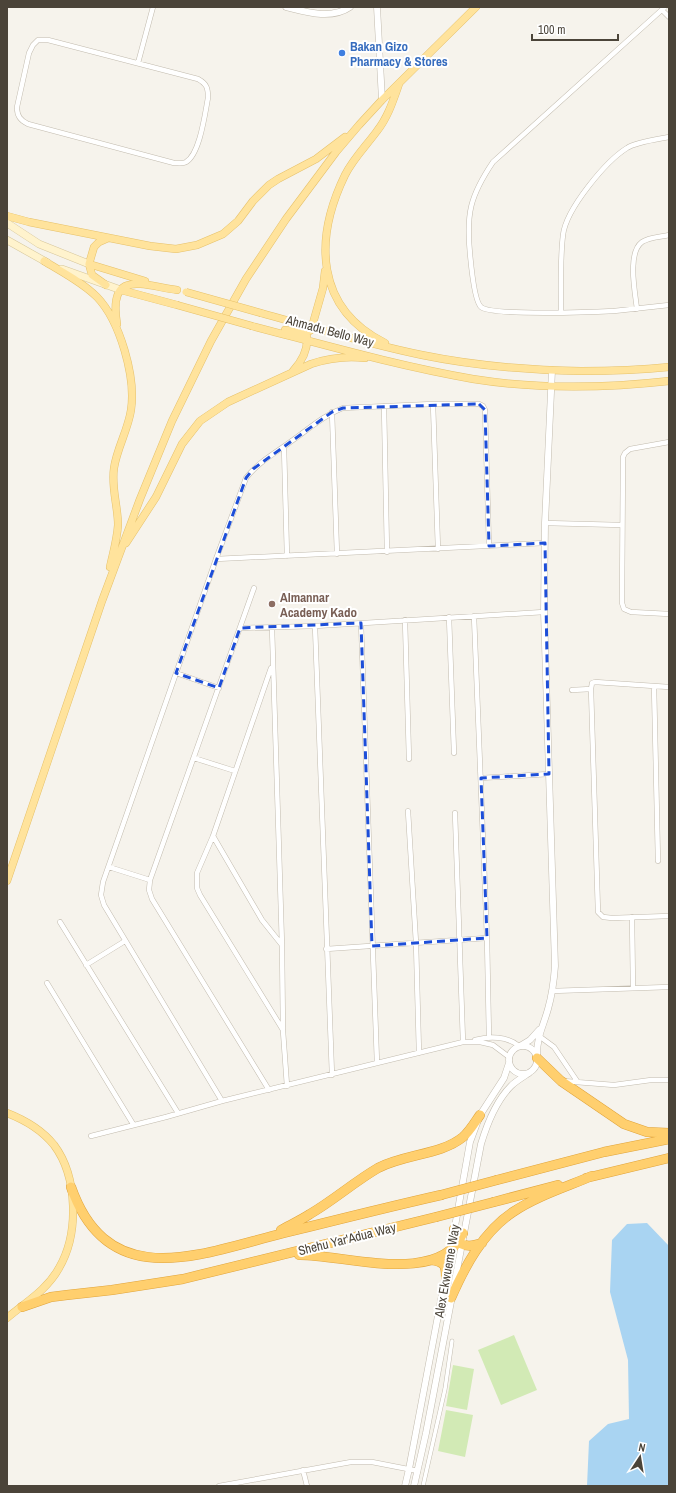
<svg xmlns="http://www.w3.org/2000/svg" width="676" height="1493" viewBox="0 0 676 1493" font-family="'Archivo Narrow',sans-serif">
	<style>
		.green { fill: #d2eab5 }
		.water { fill: #a9d4f2 }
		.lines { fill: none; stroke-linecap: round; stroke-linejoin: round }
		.pedestrian-casing { stroke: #c2bbae; stroke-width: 4.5 }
		.minor-casing { stroke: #c2bbae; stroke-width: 5.5 }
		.tertiary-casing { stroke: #c2bbae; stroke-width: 7 }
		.secondary-casing { stroke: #d6c79b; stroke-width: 8 }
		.primary-casing { stroke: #e6c16a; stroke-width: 8 }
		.motorway-casing { stroke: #e0a43c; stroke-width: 10 }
		.pedestrian { stroke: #fff; stroke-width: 3.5 }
		.minor { stroke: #fff; stroke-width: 4.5 }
		.tertiary { stroke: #fff; stroke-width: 6 }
		.secondary { stroke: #fff3cd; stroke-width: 7 }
		.primary { stroke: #ffe39c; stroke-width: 7 }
		.motorway { stroke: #ffcf6e; stroke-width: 9 }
		.primary-bridge-casing { stroke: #e6c16a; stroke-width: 8; stroke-linecap: butt }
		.motorway-bridge-casing { stroke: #e0a43c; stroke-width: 10; stroke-linecap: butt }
		.primary-bridge { stroke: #ffe39c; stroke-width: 7 }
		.motorway-bridge { stroke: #ffcf6e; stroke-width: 9 }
		.marked { fill: none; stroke: #1d4ed8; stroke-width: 3; stroke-dasharray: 8 5; stroke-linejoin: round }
		.shop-dot { fill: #3f7fe0; stroke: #fff; stroke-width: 1.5 }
		.education-dot { fill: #8d6e63; stroke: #fff; stroke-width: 1.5 }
		.labels { text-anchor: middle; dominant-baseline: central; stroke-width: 4; stroke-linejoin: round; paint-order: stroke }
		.shop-label { font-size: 13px; font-weight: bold; fill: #366cbe; stroke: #fff; text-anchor: start }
		.street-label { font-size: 13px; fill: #4b4439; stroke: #fff }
		.education-label { font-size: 13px; font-weight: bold; fill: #785e54; stroke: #fff; text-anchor: start }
	</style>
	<rect width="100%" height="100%" fill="#f6f3ec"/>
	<!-- green -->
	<path class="green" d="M514 1335 537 1390 501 1405 478 1350Z
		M453 1365 474 1369 467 1410 446 1406Z
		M446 1410 473 1415 465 1457 438 1451Z"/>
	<!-- water -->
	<path class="water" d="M647 1223 669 1246V1486H587L589 1441 608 1424 629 1419 628 1360 610 1292 612 1240 627 1224Z"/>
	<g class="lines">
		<defs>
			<path id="pedestrian" d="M423 1486 445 1389 452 1341"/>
			<path id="minor" d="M665 7 493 162C470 196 466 214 470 254 471 264 474 301 481 307 491 316 596 312 614 311 633 309 651 307 669 305
				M662 10 669 17
				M38 40H48L198 79C207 84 208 88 208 98 205 113 200 154 186 162 183 164 178 163 174 163L28 124C20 120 17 116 17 107L29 53 33 45Z
				M138 63 153 7
				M637 309C635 292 627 253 642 242 649 237 660 237 669 235
				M561 311C561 287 560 259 563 235 566 209 606 161 627 148 636 142 659 139 669 137
				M433 404 438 549
				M384 406 387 552
				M332 412 337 554
				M669 442 630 449 625 453 623 457 622 603 624 609 631 612 669 614
				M284 447 287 556
				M545 523 621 525
				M216 559 545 543
				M474 616 487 938 489 1038
				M449 617 454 753
				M405 620 409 759
				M361 623 377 1063
				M315 626 332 1075
				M240 628 315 626 544 612
				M272 628 282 945 283 1031 287 1086
				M271 668 213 836 197 873V888L200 895 283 1030
				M176 673 219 688
				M654 686 658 861
				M669 687 595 682 592 683 591 689 598 912 603 917 612 918 669 916
				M572 690 591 689
				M194 758 235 771
				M481 778 549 774
				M408 811 416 943 419 1053
				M455 813 463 1042
				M213 836 262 920 282 945
				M109 867 150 880 149 890 152 899 269 1090
				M150 880 254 588
				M632 917 633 988
				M60 922 178 1113
				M326 949 487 938
				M86 965 125 941
				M47 983 133 1124
				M552 991 669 987
				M539 1036 554 1047 577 1081
				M475 1040C489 1036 507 1036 519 1046
				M563 1081 614 1085 651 1080H669
				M222 1101 104 905 101 895 103 882 216 559 246 478C258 462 277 452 293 440 309 429 324 415 343 408L433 404H479L483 406 485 410 489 546
				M91 1136 166 1117 222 1101 463 1042H480L493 1045 509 1057
				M303 1470 307 1486
				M219 1486 351 1462H372L418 1471"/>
			<path id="tertiary" d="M286 7C306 12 331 20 350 7
				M377 7 382 100
				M509 1060a14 14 0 1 1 28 0a14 14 0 1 1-28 0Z
				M520 1046 530 1040 539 1030
				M537 1055C537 1036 543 1027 548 1009 552 995 554 980 555 966L544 612 545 523 552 370
				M454 1232 470 1142 480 1115 504 1078 509 1063
				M405 1486 409 1469 451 1247
				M414 1486 426 1433 481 1144C487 1124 496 1101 511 1086 516 1081 523 1077 529 1073"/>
			<path id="secondary" d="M7 223 39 244 89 264
				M7 240 48 263
				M62 269 121 290"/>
			<path id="primary" d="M7 216 29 222 150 246 176 249 197 245 223 234 238 221 253 201 269 185 278 179 316 159 345 137
				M44 261C62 272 82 282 97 297 120 321 136 377 131 410 128 430 117 448 114 468 111 488 118 506 118 525 117 540 113 553 110 567
				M89 264 145 281
				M106 285 92 275 89 264 94 247 99 242 108 238
				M121 290 177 305
				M261 313C315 328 368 344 422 355 475 366 528 370 581 371 611 371 640 370 669 367
				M117 324C108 269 141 285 177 290
				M252 326C325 345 398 366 473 379 536 389 606 388 669 381
				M285 330 306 333 311 330 323 288 325 271
				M385 343C315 308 314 239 345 175 353 159 366 146 377 131 388 117 393 101 399 84
				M293 371C302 361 308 350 307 337
				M126 543 156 497 182 444 200 421 228 402 311 364C329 358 346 356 365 358
				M7 881 102 601 140 499 172 421 211 341 246 279 286 219 336 152 359 125 382 100 476 7
				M7 1113C25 1120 42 1130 54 1145 78 1177 79 1234 59 1268 47 1290 26 1302 7 1318"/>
			<path id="motorway" d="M537 1058 561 1081 624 1124 647 1132 669 1133
				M586 1178 669 1158
				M497 1180 604 1152 669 1139
				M71 1187C109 1295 203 1253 284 1233 336 1220 388 1207 441 1195
				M494 1202 558 1185
				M454 1229 456 1240C464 1248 473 1246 482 1243
				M281 1230C290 1225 301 1220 310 1214 334 1200 354 1182 378 1168 405 1154 441 1155 463 1137 470 1131 475 1122 480 1115
				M299 1255C342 1254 441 1287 463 1233
				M432 1260C445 1262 446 1266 446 1278
				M451 1298C465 1266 483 1232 513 1212 537 1196 566 1187 592 1176
				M22 1307 51 1297 67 1295 112 1290 183 1279 436 1217"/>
		</defs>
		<!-- pedestrian casing -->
		<use href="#pedestrian" class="pedestrian-casing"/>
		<!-- minor casing -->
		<use href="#minor" class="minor-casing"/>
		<!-- tertiary casing -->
		<use href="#tertiary" class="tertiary-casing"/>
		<!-- secondary casing -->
		<use href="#secondary" class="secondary-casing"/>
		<!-- primary casing -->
		<use href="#primary" class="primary-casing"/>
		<!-- motorway casing -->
		<use href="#motorway" class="motorway-casing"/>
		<!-- pedestrian -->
		<use href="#pedestrian" class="pedestrian"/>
		<!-- minor -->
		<use href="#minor" class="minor"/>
		<!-- tertiary -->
		<use href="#tertiary" class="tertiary"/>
		<!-- secondary -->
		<use href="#secondary" class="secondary"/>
		<!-- primary -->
		<use href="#primary" class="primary"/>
		<!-- motorway -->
		<use href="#motorway" class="motorway"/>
		<defs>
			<path id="primary-bridge" d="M186 292 261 313
				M177 305 252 326"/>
			<path id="motorway-bridge" d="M441 1195 497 1180
				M436 1217 494 1202"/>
		</defs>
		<!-- primary-bridge casing -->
		<use href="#primary-bridge" class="primary-bridge-casing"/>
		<!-- motorway-bridge casing -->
		<use href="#motorway-bridge" class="motorway-bridge-casing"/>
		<!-- primary-bridge -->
		<use href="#primary-bridge" class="primary-bridge"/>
		<!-- motorway-bridge -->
		<use href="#motorway-bridge" class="motorway-bridge"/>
	</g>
	<!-- marked area -->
	<path class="marked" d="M479 404 485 410 489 546 545 543 549 774 481 778 487 938 372 946 361 623 240 628 219 688 176 673 246 478 253 469 332 412 343 408Z"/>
	<!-- markers -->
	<circle class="shop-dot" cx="342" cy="53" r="4"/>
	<circle class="education-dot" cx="272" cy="604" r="4"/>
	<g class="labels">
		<!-- shop labels -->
		<g class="shop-label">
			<text x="350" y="46">Bakan Gizo<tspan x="350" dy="15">Pharmacy &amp; Stores</tspan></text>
		</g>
		<!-- street labels -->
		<g class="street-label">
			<text transform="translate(330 331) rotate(15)">Ahmadu Bello Way</text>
			<text transform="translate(347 1239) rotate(-14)">Shehu Yar'Adua Way</text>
			<text transform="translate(447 1271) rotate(-80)">Alex Ekwueme Way</text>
		</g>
		<!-- education labels -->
		<g class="education-label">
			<text x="280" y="597">Almannar<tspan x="280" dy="15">Academy Kado</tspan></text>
		</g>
	</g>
	<!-- border -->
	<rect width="676" height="1493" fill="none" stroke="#4b4439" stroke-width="16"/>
	<!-- north arrow -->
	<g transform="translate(640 1457) rotate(12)" stroke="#ffffff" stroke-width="3" paint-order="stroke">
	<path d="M0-3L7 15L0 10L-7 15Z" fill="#4b4439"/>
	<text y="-6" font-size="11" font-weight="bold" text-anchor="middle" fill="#4b4439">N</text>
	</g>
	<!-- scale -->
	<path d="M532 34v6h86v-6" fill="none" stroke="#4b4439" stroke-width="2"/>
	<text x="538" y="34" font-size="12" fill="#4b4439" stroke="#ffffff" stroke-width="3" paint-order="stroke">100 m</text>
</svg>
